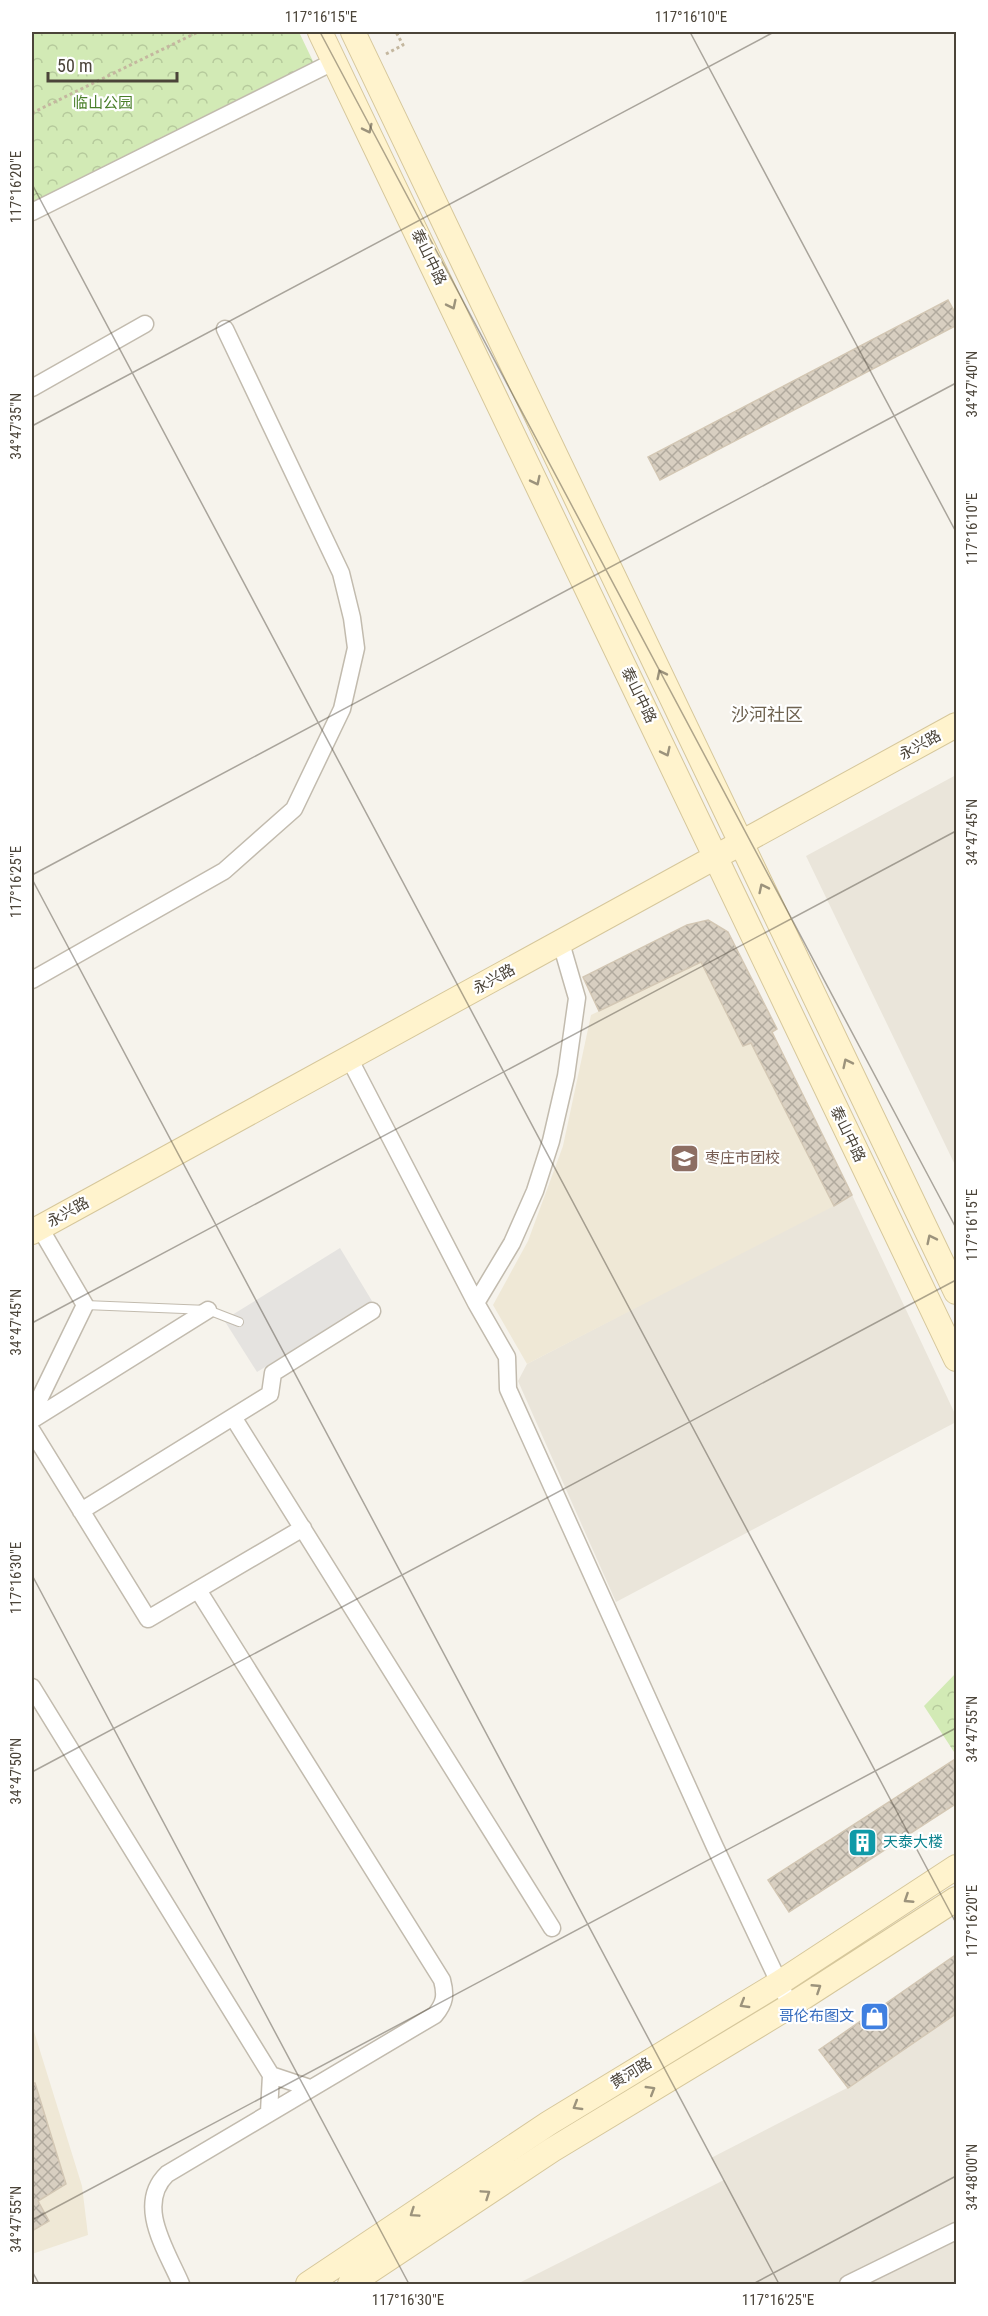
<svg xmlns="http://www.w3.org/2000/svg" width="988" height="2316" viewBox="0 0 988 2316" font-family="'Roboto Condensed','Noto Sans SC',sans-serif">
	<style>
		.residential { fill: #eae5da }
		.education { fill: #efe8d6 }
		.forest { fill: url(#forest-crowns) }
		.parking { fill: #e5e3e0 }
		.building { fill: url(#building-cross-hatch); stroke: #d3c7b4; stroke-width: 1.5 }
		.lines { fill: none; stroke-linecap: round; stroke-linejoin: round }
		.lane-casing { stroke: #c2bbae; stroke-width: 10 }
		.street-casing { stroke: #c2bbae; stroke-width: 19 }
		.secondary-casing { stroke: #d6c79b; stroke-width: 26 }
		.path { stroke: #c4b79f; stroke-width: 3; stroke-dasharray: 3 3; stroke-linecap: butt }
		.lane { stroke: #fff; stroke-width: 8 }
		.street { stroke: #fff; stroke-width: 16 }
		.secondary { stroke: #fff3cd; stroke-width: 24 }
		.oneway { stroke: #9c937c }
		.ticks { fill: none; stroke: #4b4439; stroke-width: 1.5; stroke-opacity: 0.45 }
		.labels { text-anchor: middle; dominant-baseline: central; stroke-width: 4.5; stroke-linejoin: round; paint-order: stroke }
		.park-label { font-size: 15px; fill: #4a7f2a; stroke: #fff }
		.street-label { font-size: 15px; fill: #4b4439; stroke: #fff }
		.education-label { font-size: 15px; fill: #785e54; stroke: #fff; text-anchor: start }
		.culture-label { font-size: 15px; fill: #0d838f; stroke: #fff; text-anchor: start }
		.shop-label { font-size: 15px; fill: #366cbe; stroke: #fff; text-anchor: end }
		.quarter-label { font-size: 18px; fill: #6e6250; stroke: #fff }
		.neatline { fill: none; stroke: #4b4439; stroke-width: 2 }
		.ticks-label { font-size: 15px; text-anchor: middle; fill: #4b4439 }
	</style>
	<defs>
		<pattern id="forest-crowns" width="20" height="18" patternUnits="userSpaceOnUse" patternTransform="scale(1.5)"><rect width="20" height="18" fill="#d2eab5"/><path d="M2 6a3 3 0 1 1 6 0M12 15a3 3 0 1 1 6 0" fill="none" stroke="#b6ca9c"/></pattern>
		<pattern id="building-cross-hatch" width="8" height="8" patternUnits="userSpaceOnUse" patternTransform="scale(1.5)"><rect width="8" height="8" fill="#d8cfc1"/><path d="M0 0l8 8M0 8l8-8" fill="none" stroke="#b1aa9e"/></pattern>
	</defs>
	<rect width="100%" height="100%" fill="#f6f3ec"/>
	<!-- residential -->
	<path class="residential" d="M956 775V1167L806 856Z
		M852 1195 956 1416V1422L616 1602 518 1381 527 1364Z
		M956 2013V2284H517L724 2180 711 2158 847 2088Z"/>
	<!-- education -->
	<path class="education" d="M701 962 743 1045 752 1042 834 1206 527 1364 493 1305 528 1241 563 1146 591 1015Z
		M32 2025 82 2186 88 2235 32 2254Z"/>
	<!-- forest -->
	<path class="forest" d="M32 32H299L320 76 32 219Z
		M956 1673V1755L924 1706Z"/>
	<!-- parking -->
	<path class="parking" d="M340 1248 372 1301 257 1372 224 1320Z"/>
	<!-- building -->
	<path class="building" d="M948 300 957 316V325L660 480 648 457Z
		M708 920 728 932 777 1029 772 1032 852 1195 834 1206 751 1043 743 1046 701 962 599 1011 583 977 687 925Z
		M957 1758V1803L789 1912 768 1880Z
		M957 1954V2013L848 2088 819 2050Z
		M32 2083H35L66 2184 38 2201 49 2221 32 2231Z"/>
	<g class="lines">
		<defs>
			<path id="lane" d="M85 1305 208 1310 239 1322"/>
			<path id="street" d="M32 212 335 61
				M32 388 145 324
				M32 980 224 871 294 809 342 709 356 648 352 618 341 573 225 329
				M349 1058 476 1303 512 1243 535 1191 551 1141 566 1076 577 998 561 943
				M476 1303 507 1357 508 1389 715 1847 784 1993
				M32 1414 85 1305 40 1228
				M233 1417 552 1928
				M32 1420 208 1310
				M32 1431 148 1619 303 1528
				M81 1511 270 1394 273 1373 372 1311
				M32 1687 271 2075
				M269 2112 271 2075 310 2088
				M181 2284C167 2251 135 2205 167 2174L435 2015C445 2003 446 1995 442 1980L198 1590
				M848 2284 956 2231"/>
			<path id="secondary" d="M320 32 956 1359
				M353 32 956 1292
				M32 1232 956 725
				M308 2284 549 2123 779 1983 956 1867
				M350 2284 552 2150 790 2006 956 1899"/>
		</defs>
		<!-- lane casing -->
		<use href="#lane" class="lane-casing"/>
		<!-- street casing -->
		<use href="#street" class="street-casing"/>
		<!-- secondary casing -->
		<use href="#secondary" class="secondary-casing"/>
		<!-- path -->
		<path class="path" d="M386 54 403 45 396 32
			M32 113 198 32"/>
		<!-- lane -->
		<use href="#lane" class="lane"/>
		<!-- street -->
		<use href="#street" class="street"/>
		<!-- secondary -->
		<use href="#secondary" class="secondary"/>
	</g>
	<!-- one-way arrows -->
	<defs><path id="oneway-chevron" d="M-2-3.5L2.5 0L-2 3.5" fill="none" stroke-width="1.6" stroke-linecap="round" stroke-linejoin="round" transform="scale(1.5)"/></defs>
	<g class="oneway">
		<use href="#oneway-chevron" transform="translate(368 129) rotate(64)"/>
		<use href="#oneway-chevron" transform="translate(452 305) rotate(64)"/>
		<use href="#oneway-chevron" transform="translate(536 481) rotate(64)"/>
		<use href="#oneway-chevron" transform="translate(661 674) rotate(-116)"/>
		<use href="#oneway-chevron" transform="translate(666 752) rotate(64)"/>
		<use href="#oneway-chevron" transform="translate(763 888) rotate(-116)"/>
		<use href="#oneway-chevron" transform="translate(847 1063) rotate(-116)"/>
		<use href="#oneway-chevron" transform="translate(931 1239) rotate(-116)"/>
		<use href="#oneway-chevron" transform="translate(908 1899) rotate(147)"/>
		<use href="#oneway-chevron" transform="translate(817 1988) rotate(-33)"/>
		<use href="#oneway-chevron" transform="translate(744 2004) rotate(149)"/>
		<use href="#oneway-chevron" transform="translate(651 2090) rotate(-31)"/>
		<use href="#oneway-chevron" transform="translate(577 2106) rotate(149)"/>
		<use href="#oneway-chevron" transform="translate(486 2194) rotate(-34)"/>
		<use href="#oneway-chevron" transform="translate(414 2213) rotate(146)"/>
	</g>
	<!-- ticks -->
	<path class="ticks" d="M320 32 956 1228M690 32 956 532M32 184 956 1923M32 426 774 32M32 875 956 383M32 879 779 2284M32 1323 956 831M32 1575 409 2284M32 1772 956 1280M32 2220 956 1728M32 2271 39 2284M753 2284 956 2176"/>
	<!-- icons -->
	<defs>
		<symbol id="school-square" viewBox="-11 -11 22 22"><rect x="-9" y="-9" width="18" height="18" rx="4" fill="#8d6e63" stroke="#fff"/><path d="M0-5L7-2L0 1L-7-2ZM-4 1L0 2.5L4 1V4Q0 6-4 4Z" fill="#fff"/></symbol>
		<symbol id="building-square" viewBox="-11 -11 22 22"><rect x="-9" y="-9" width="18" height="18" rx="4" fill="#0f9aa8" stroke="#fff"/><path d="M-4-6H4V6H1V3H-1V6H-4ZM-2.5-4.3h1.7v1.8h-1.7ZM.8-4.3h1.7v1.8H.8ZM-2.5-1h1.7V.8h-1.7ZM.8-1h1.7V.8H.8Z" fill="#fff"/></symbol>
		<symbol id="shop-square" viewBox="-11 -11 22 22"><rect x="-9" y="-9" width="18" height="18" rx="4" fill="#3f7fe0" stroke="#fff"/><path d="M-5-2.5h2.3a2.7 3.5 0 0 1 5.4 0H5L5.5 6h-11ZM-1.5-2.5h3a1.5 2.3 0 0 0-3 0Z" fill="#fff"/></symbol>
	</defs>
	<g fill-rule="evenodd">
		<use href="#school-square" x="668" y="1142" width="33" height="33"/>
		<use href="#building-square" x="846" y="1826" width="33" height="33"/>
		<use href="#shop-square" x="858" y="2000" width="33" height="33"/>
	</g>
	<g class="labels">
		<!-- park labels -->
		<g class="park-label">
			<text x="103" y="103">临山公园</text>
		</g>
		<!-- street labels -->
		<g class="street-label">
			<text transform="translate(429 257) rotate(64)">泰山中路</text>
			<text transform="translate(639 695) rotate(64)">泰山中路</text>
			<text transform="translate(920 745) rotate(-29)">永兴路</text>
			<text transform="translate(494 979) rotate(-29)">永兴路</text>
			<text transform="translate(848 1134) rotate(64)">泰山中路</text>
			<text transform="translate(68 1212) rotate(-29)">永兴路</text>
			<text transform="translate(631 2073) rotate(-31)">黄河路</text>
		</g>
		<!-- education labels -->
		<g class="education-label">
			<text x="705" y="1158">枣庄市团校</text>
		</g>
		<!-- culture labels -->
		<g class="culture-label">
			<text x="883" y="1842">天泰大楼</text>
		</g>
		<!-- shop labels -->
		<g class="shop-label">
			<text x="854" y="2016">哥伦布图文</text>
		</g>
		<!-- quarter labels -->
		<g class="quarter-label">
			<text x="767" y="714">沙河社区</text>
		</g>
	</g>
	<!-- border -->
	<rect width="988" height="2316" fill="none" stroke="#ffffff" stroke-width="66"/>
	<!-- scale -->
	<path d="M48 72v9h129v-9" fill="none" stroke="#4b4439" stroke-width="3"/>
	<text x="57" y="72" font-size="18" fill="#4b4439" stroke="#ffffff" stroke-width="4.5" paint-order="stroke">50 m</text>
	<rect x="33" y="33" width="922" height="2250" class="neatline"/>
	<g class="ticks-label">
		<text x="321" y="22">117°16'15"E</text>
		<text x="691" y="22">117°16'10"E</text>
		<text transform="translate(16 187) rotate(-90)" y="5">117°16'20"E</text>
		<text transform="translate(972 384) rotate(-90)" y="5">34°47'40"N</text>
		<text transform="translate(16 426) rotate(-90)" y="5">34°47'35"N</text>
		<text transform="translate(972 529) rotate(-90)" y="5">117°16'10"E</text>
		<text transform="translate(972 832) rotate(-90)" y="5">34°47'45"N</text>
		<text transform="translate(16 882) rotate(-90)" y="5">117°16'25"E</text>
		<text transform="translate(972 1225) rotate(-90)" y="5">117°16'15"E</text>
		<text transform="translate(16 1322) rotate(-90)" y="5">34°47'45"N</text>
		<text transform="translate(16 1578) rotate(-90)" y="5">117°16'30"E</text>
		<text transform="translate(972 1729) rotate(-90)" y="5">34°47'55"N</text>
		<text transform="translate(16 1771) rotate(-90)" y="5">34°47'50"N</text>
		<text transform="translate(972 1921) rotate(-90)" y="5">117°16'20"E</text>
		<text transform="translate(972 2177) rotate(-90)" y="5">34°48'00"N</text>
		<text transform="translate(16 2219) rotate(-90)" y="5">34°47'55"N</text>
		<text x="408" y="2305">117°16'30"E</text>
		<text x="778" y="2305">117°16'25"E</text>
	</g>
</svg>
